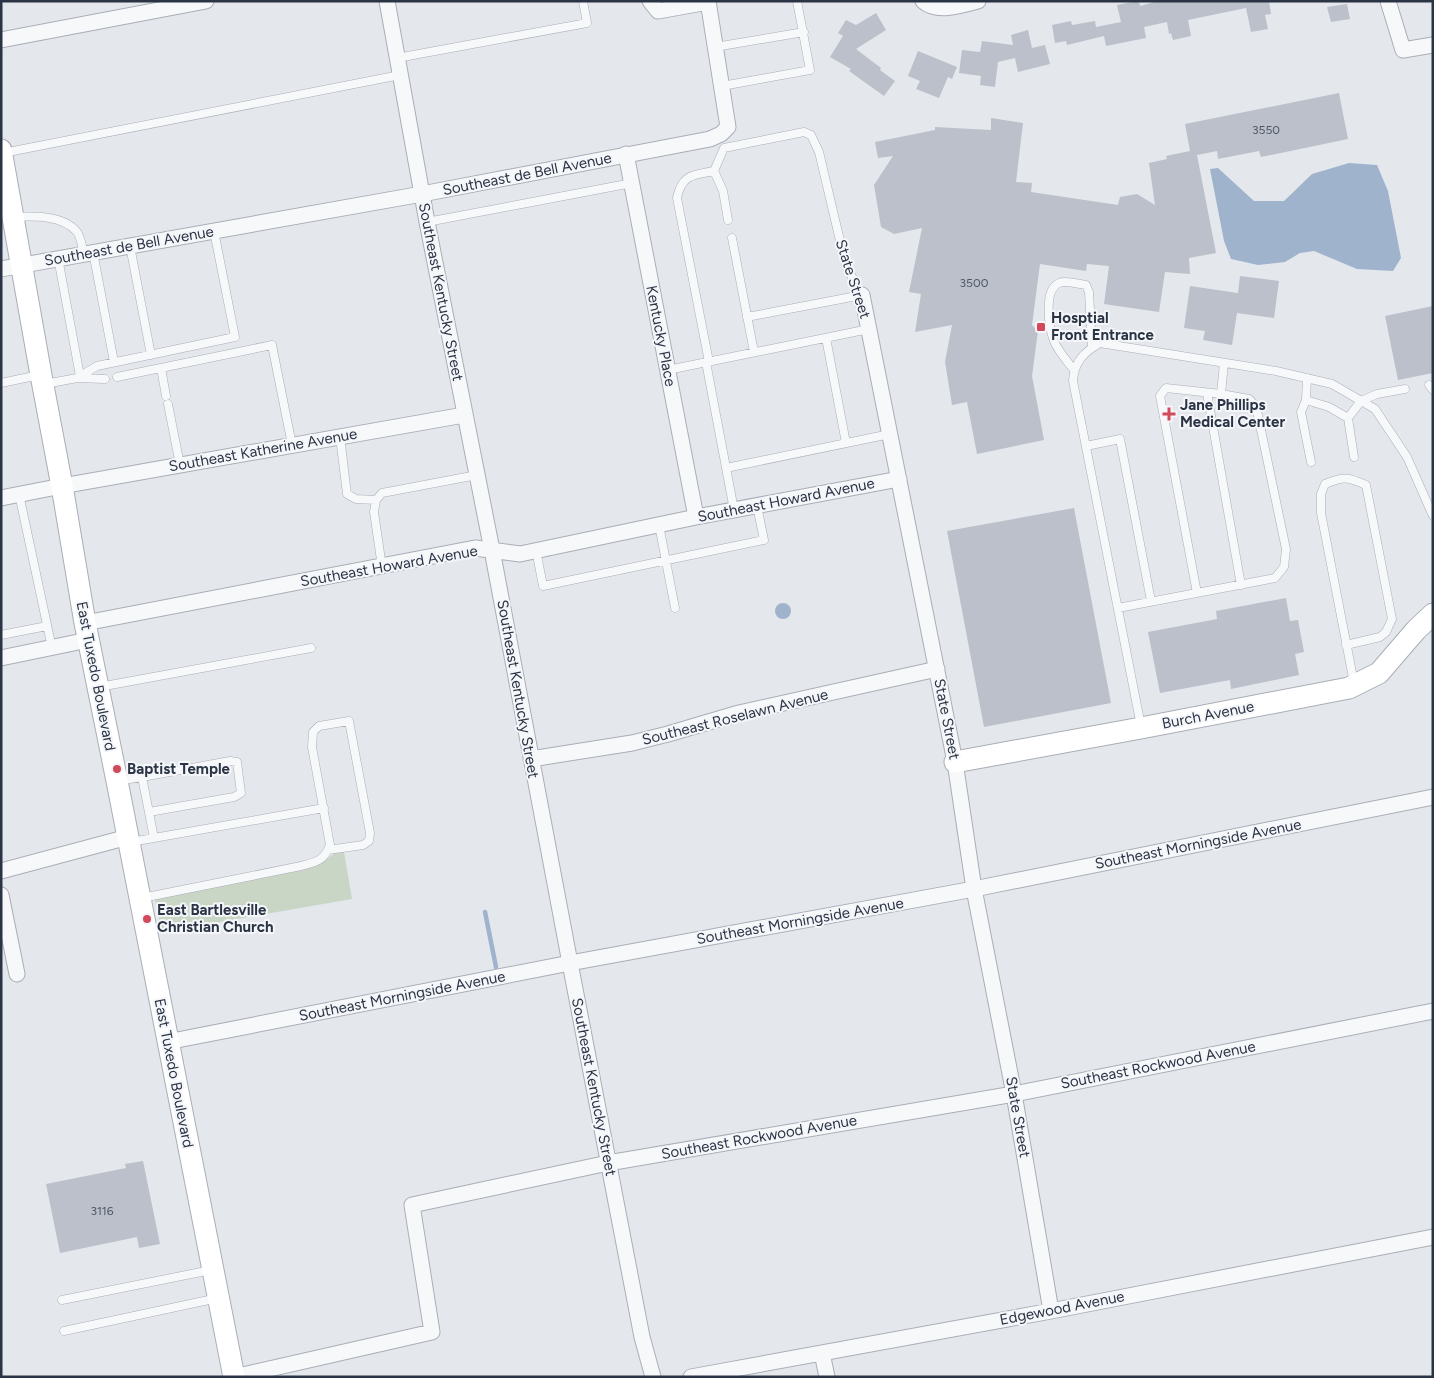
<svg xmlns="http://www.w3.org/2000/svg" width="1434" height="1378" viewBox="0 0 1434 1378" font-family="Figtree,sans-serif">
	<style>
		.green { fill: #c9d6c5 }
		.water { fill: #9fb4cc }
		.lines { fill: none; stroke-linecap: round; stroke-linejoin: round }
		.stream { stroke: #9fb4cc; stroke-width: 4.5 }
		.building { fill: #bbc0ca }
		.lane-casing { stroke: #a9aeb7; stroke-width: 9 }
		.street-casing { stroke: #a9aeb7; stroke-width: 17 }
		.secondary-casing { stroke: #a9aeb7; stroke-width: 23 }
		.lane { stroke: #f7f8fa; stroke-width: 8 }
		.street { stroke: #f7f8fa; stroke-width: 15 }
		.secondary { stroke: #fff; stroke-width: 21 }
		.poi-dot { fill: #d1495b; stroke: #f4f6f9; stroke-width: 2 }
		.labels { text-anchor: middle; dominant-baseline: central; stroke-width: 4; stroke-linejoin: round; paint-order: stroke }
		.number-label { font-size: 12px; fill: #4f5766 }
		.street-label { font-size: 15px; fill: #2b3445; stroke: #f4f6f9 }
		.poi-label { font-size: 15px; font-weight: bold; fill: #2b3445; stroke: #f4f6f9; text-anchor: start }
	</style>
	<rect width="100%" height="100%" fill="#e4e7ec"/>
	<!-- green -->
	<path class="green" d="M344 852 352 899 162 932 154 896 320 864 335 853Z"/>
	<!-- water -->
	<path class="water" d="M1349 163 1377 165 1388 191 1401 258 1393 271 1357 269 1314 251 1300 253 1285 262 1258 265 1231 259 1224 241 1210 169 1218 168 1254 201H1284L1312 174Z
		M775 611a8 8 0 1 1 16 0a8 8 0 1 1-16 0Z"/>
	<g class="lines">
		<!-- stream -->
		<path class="stream" d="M485 912 496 967"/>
	</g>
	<!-- building -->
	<path class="building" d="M1137 1H1139L1140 6 1158 1H1269L1271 14 1265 15 1268 29 1251 32 1246 8 1188 20 1191 36 1173 40 1171 33 1169 34 1167 22 1144 27 1146 38 1106 46 1104 36 1067 45 1066 41 1055 43 1052 25 1071 21 1072 25 1095 21 1096 27 1121 22 1117 5Z
		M1347 4 1350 19 1331 22 1327 7Z
		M876 13 886 30 856 49 881 68 880 70 895 81 884 96 849 71 851 69 830 57 843 36 838 33 846 20 856 25Z
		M1028 30 1032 48 1045 45 1050 64 1018 72 1015 58 998 62 995 87 980 85 981 76 959 73 962 50 980 52 982 41 1013 45 1011 35Z
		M918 51 957 67 952 79 948 77 939 98 916 89 920 81 908 76Z
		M1339 93 1348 139 1261 157 1259 151 1218 159 1217 151 1197 155 1216 253 1189 258 1190 274 1165 272 1159 312 1104 304 1109 266 1087 264 1086 271 1040 264 1032 325 1038 331 1032 376 1044 440 977 454 967 402 952 405 945 362 952 325 915 332 921 294 909 292 922 228 894 234 881 227 874 185 893 156 878 158 875 142 935 130V127L991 130V118L1023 123 1016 182 1032 183 1031 192 1118 205 1120 197 1137 194 1155 205 1149 163 1167 159 1166 156 1190 151 1185 124Z
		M1240 276 1279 281 1274 318 1237 313 1232 345 1203 340 1205 331 1184 328 1190 286 1238 293Z
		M1433 306V373L1398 380 1385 316Z
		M1074 508 1111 703 984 727 947 531Z
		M1286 598 1290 621 1298 620 1304 652 1295 654 1299 675 1231 689 1230 680 1160 693 1148 632 1217 619 1216 611Z
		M143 1161 160 1244 139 1248 137 1237 60 1253 46 1184 126 1168 125 1164Z"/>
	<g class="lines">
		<defs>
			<path id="lane" d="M715 47 804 32
				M397 58 587 23 583 1
				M722 86 810 70 797 1
				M3 153 400 75
				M714 171 723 191 728 220
				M14 217C34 216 63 215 77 232 81 237 82 247 84 254
				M427 222 632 183
				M732 238 754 352
				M130 246 151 355
				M93 252 114 362
				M58 258 80 376
				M826 338 846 443
				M706 362 734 510
				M709 362 677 198C682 174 693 175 714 171L724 148 804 132 811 135 819 152 846 266 862 295 747 317
				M161 368 166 396
				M668 370 869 329
				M1074 370C1067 361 1058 351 1054 341 1049 328 1043 290 1059 283 1066 280 1078 284 1086 285L1089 292 1092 347
				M117 377 272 345 292 445
				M77 378 105 379
				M1307 378 1306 400 1329 407 1348 418
				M1 383 39 375
				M45 384 77 378 97 366 235 337 214 231
				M1429 385 1433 390
				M1207 393 1241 585
				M1306 400 1301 412 1311 462
				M168 404 180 465
				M340 437 347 494 356 499 376 500
				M1086 446 1120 439 1151 601
				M1354 457 1348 418 1361 401 1377 394 1405 389
				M726 468 890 434
				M19 494 52 648
				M659 525 675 608
				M536 550 543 586 764 540 757 506
				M382 567 374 512 376 500 382 493 477 475
				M1197 593 1160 396 1166 388 1221 394
				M1118 608 1275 578 1284 567 1286 549 1256 406 1249 399 1221 394 1224 363
				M1 635 47 626
				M1346 645 1380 637 1386 632 1392 619 1366 485C1348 477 1344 476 1325 484L1321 494V513L1354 683
				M99 687 311 648
				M1141 726 1073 381C1074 362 1084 352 1100 343L1276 371 1332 384 1375 409 1407 457 1433 516
				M142 777 230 761 237 762 241 793 234 797 149 812
				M117 781 142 777 154 838
				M131 842 324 808
				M142 898 301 866C316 862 324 861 330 845L312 747 313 732 319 726 349 721 370 833 369 841 363 845 328 850
				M62 1300 211 1270
				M64 1331 218 1298"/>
			<path id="street" d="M387 1 427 222 492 550 570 963 642 1337 653 1377
				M650 1 658 11 708 2
				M923 1C938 14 961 5 978 1
				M1388 1 1403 50 1433 45
				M1 40 206 1
				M626 154 696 517
				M1 269 422 194 710 139 721 134 728 127 708 1
				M862 295 955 762 974 889 1014 1094 1051 1311
				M1 498 62 486 464 415
				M85 623 475 548 520 554 696 517 899 479
				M1 658 88 640
				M531 759 632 743 668 734 739 713 937 669
				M1 871 128 837
				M1 895 17 974
				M167 1042 570 963 974 889 1433 797
				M822 1353 827 1377
				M234 1377 432 1332 412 1205 608 1163 1014 1094 1433 1011
				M691 1377 1051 1311 1433 1237"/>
			<path id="secondary" d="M1 150 41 375 62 486 85 623 117 781 234 1377
				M955 762 1141 728 1349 688 1379 673 1416 630 1433 614"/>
		</defs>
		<!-- lane casing -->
		<use href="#lane" class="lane-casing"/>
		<!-- street casing -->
		<use href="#street" class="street-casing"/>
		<!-- secondary casing -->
		<use href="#secondary" class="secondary-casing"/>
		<!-- lane -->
		<use href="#lane" class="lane"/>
		<!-- street -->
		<use href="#street" class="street"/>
		<!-- secondary -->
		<use href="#secondary" class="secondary"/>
	</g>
	<!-- markers -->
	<g class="poi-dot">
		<rect x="1036" y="322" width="10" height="10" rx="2.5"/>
		<path d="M1166.5 406.5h5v5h5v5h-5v5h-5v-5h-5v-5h5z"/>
		<circle cx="117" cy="769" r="5"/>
		<circle cx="147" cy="919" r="5"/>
	</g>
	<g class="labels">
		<!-- number labels -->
		<g class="number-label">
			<text x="1266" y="130">3550</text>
			<text x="974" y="283">3500</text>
			<text x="102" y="1211">3116</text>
		</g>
		<!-- street labels -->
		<g class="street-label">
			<text transform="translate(527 174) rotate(-11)">Southeast de Bell Avenue</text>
			<text transform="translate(129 246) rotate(-10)">Southeast de Bell Avenue</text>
			<text transform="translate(853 279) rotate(72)">State Street</text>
			<text transform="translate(441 292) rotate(79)">Southeast Kentucky Street</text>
			<text transform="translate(661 336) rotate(79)">Kentucky Place</text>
			<text transform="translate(263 450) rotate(-10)">Southeast Katherine Avenue</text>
			<text transform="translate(786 500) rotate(-11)">Southeast Howard Avenue</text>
			<text transform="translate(389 566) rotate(-10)">Southeast Howard Avenue</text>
			<text transform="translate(96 676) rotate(79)">East Tuxedo Boulevard</text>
			<text transform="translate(518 689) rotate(80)">Southeast Kentucky Street</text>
			<text transform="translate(1208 715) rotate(-11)">Burch Avenue</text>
			<text transform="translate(735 717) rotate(-14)">Southeast Roselawn Avenue</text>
			<text transform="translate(947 719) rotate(79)">State Street</text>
			<text transform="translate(1198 844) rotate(-11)">Southeast Morningside Avenue</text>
			<text transform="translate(800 921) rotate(-10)">Southeast Morningside Avenue</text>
			<text transform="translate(402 996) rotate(-11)">Southeast Morningside Avenue</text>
			<text transform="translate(1158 1065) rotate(-11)">Southeast Rockwood Avenue</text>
			<text transform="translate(174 1073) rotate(79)">East Tuxedo Boulevard</text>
			<text transform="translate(594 1087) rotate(79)">Southeast Kentucky Street</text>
			<text transform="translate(1018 1117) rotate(80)">State Street</text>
			<text transform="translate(759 1137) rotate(-10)">Southeast Rockwood Avenue</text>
			<text transform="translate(1062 1308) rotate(-11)">Edgewood Avenue</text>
		</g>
		<!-- poi labels -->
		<g class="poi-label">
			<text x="1051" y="318">Hosptial<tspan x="1051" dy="17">Front Entrance</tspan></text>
			<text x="1180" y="405">Jane Phillips<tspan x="1180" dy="17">Medical Center</tspan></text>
			<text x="127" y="769">Baptist Temple</text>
			<text x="157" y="910">East Bartlesville<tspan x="157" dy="17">Christian Church</tspan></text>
		</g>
	</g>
	<!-- border -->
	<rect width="1434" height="1378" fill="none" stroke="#2b3445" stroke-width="5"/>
</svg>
